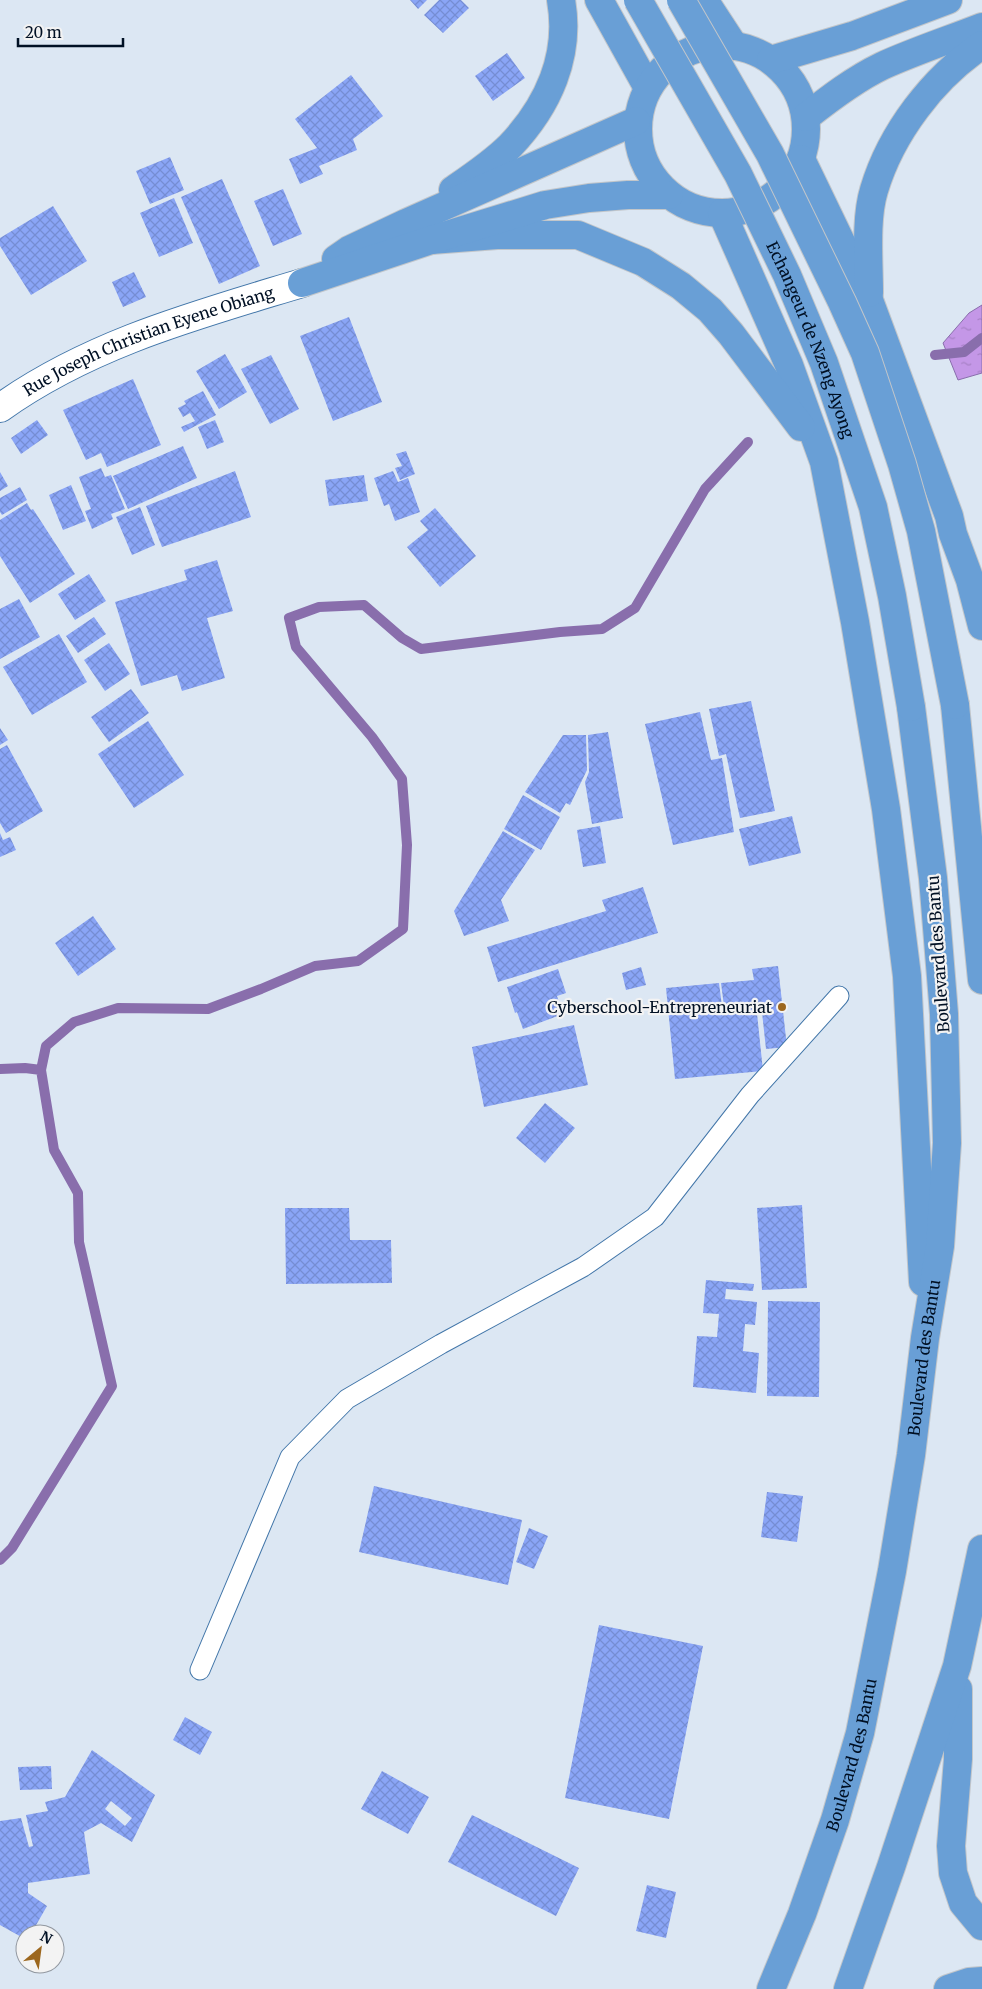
<svg xmlns="http://www.w3.org/2000/svg" width="982" height="1989" viewBox="0 0 982 1989" font-family="Merriweather,serif">
	<style>
		.water { fill: url(#water-ripples); stroke: #896eac }
		.lines { fill: none; stroke-linecap: round; stroke-linejoin: round }
		.stream { stroke: #896eac; stroke-width: 10 }
		.building { fill: url(#building-cross-hatch); fill-rule: evenodd }
		.lane-casing { stroke: #4276a9; stroke-width: 21 }
		.secondary-casing { stroke: #4276a9; stroke-width: 30 }
		.highway-casing { stroke: #c2c6ca; stroke-width: 30 }
		.lane { stroke: #fff; stroke-width: 19 }
		.secondary { stroke: #fff; stroke-width: 28 }
		.highway { stroke: #699fd6; stroke-width: 28 }
		.highway-bridge-casing { stroke: #c2c6ca; stroke-width: 30; stroke-linecap: butt }
		.highway-bridge { stroke: #699fd6; stroke-width: 28 }
		.poi-dot { fill: #9c671e; stroke: #f3f3f3; stroke-width: 2 }
		.labels { text-anchor: middle; dominant-baseline: central; stroke-width: 4.5; stroke-linejoin: round; paint-order: stroke }
		.street-label { font-size: 16px; fill: #001024; stroke: #f3f3f3 }
		.poi-label { font-size: 16px; fill: #001024; stroke: #f3f3f3; text-anchor: end }
	</style>
	<defs>
		<pattern id="water-ripples" width="26" height="14" patternUnits="userSpaceOnUse" patternTransform="scale(1.25)"><rect width="26" height="14" fill="#c497e7"/><path d="M2 4q2-2 4 0t4 0M15 11q2-2 4 0t4 0" fill="none" stroke="#a781c6"/></pattern>
		<pattern id="building-cross-hatch" width="8" height="8" patternUnits="userSpaceOnUse" patternTransform="scale(1.25)"><rect width="8" height="8" fill="#8aa5f6"/><path d="M0 0l8 8M0 8l8-8" fill="none" stroke="#758dd3"/></pattern>
	</defs>
	<rect width="100%" height="100%" fill="#dce7f3"/>
	<!-- water -->
	<path class="water" d="M982 305V373L958 380 943 343 969 313Z"/>
	<g class="lines">
		<!-- stream -->
		<path class="stream" d="M935 355 964 352 982 338
			M0 1069 25 1068 41 1070
			M0 1560 12 1548 112 1386 79 1242 78 1193 54 1150 41 1070 46 1046 74 1022 118 1008 208 1009 261 989 315 966 358 961 403 929 407 845 402 779 372 737 296 647 289 618 319 607 364 605 402 638 421 649 560 632 602 629 635 608 705 489 748 442"/>
	</g>
	<!-- building -->
	<path class="building" d="M410 0H427L418 9Z
		M439 0H461L469 8 443 33 424 15Z
		M507 53 525 78 493 101 475 76Z
		M351 75 383 116 353 139 357 150 319 166 323 174 300 184 289 159 317 148 295 119Z
		M170 157 184 190 150 204 136 171Z
		M222 179 260 266 219 284 181 197Z
		M283 189 302 234 273 246 254 201Z
		M174 198 193 243 159 257 140 213Z
		M53 206 87 261 31 295 0 246V238Z
		M134 272 146 297 123 307 112 282Z
		M349 317 382 402 333 421 300 336Z
		M225 354 247 392 219 409 196 371Z
		M271 355 299 409 270 424 241 369Z
		M133 379 161 445 107 467 101 453 86 460 63 410Z
		M203 391 216 415 184 432 181 427 195 421 190 413 183 417 178 408 186 404 184 401Z
		M37 420 48 435 21 454 11 438Z
		M215 420 224 442 207 449 198 427Z
		M183 446 197 478 128 509 113 476Z
		M406 451 415 474 400 480 395 468 402 466 396 454Z
		M101 468 105 477 111 475 125 509 111 514 113 519 92 529 85 511 91 509 79 477Z
		M235 471 251 517 162 547 146 506Z
		M393 471 398 482 408 478 420 512 395 521 389 504 384 506 374 478Z
		M0 472 8 486 0 491Z
		M364 475 368 501 329 506 325 480Z
		M71 485 86 521 63 530 49 495Z
		M20 487 27 500 2 515 0 512V498Z
		M27 503 31 510 33 509 75 574 30 603 0 556V520Z
		M140 507 155 545 132 555 116 517Z
		M435 508 476 556 440 587 407 547 428 530 420 521Z
		M217 560 233 611 207 618 225 678 182 691 177 675 141 686 115 602 187 580 184 570Z
		M89 574 106 601 75 620 58 594Z
		M19 599 40 637 0 659V609Z
		M94 617 106 634 78 653 66 636Z
		M59 634 87 682 32 715 3 667Z
		M109 643 130 674 105 691 84 660Z
		M131 689 149 713 109 742 91 717Z
		M751 701 775 811 740 818 726 754 719 756 709 709Z
		M700 712 711 760 722 758 734 832 673 845 645 724Z
		M148 721 184 775 134 808 98 754Z
		M0 728 8 740 0 745Z
		M608 732 623 818 592 824 585 782 589 772 588 735Z
		M563 735H586L587 770 570 805 566 803 560 813 525 792Z
		M7 745 43 811 6 833 0 823V749Z
		M523 795 560 817 541 850 504 829Z
		M792 816 801 853 749 866 739 829Z
		M600 826 606 863 583 867 577 830Z
		M503 831 535 850 501 900 509 921 464 936 454 911Z
		M0 833 3 840 10 837 16 850 0 857Z
		M643 887 658 933 498 982 487 947 606 911 602 900Z
		M93 916 116 949 78 976 55 943Z
		M778 966 787 1047 766 1049 761 1003 756 1004 763 1071 675 1079 666 988 719 983 723 1014H725L721 983 754 980 752 969Z
		M641 967 646 985 626 990 622 973Z
		M558 969 566 993 557 996 563 1014 523 1029 517 1012 515 1013 507 987Z
		M574 1025 588 1085 484 1107 472 1047Z
		M545 1103 575 1128 545 1163 516 1138Z
		M802 1205 807 1288 762 1290 757 1208Z
		M285 1208H349L350 1240H391L392 1283 286 1284Z
		M706 1280 754 1284 753 1291 726 1289 725 1299 757 1302 755 1325 745 1324 743 1351 759 1353 756 1393 693 1387 697 1336 717 1337 719 1314 703 1313Z
		M768 1301 820 1302 819 1397 767 1396Z
		M374 1486 522 1520 508 1585 359 1552Z
		M767 1492 803 1496 797 1542 761 1537Z
		M529 1528 548 1536 534 1569 516 1562Z
		M599 1625 703 1646 669 1819 565 1798Z
		M185 1717 212 1732 200 1755 173 1740Z
		M92 1750 155 1795 132 1842 101 1823 84 1832 90 1874 28 1883V1893L47 1906 31 1934H25V1939L0 1925V1821L21 1818 29 1847 33 1846 26 1815 48 1811 45 1802 65 1797ZM111 1801 132 1818 125 1826 105 1809Z
		M51 1766 52 1789 20 1790 18 1767Z
		M382 1771 429 1797 408 1834 361 1809Z
		M472 1815 579 1868 556 1916 448 1862Z
		M647 1885 676 1892 666 1938 636 1931Z"/>
	<g class="lines">
		<defs>
			<path id="lane" d="M200 1670 290 1457 347 1399 441 1344 583 1267 655 1217 750 1095 839 996"/>
			<g id="secondary">
				<path id="s1" d="M0 408C91 343 197 315 302 283"/>
			</g>
			<g id="highway">
				<path d="M599 0 648 88"/>
				<path d="M704 0 734 46"/>
				<circle cx="722" cy="129" r="84"/>
				<path d="M771 60 852 36 948 0"/>
				<path d="M806 117C830 98 855 79 882 66 915 51 949 40 982 27"/>
				<path d="M801 159 869 300 949 516 953 534 970 580 982 626"/>
				<path d="M453 190C472 177 493 163 510 146 548 106 571 56 561 0"/>
				<path d="M722 213 789 365 824 462 855 622 886 809 907 976 923 1282"/>
				<path d="M431 240 497 235H578L643 262 681 286 710 310 731 334 801 427"/>
				<path d="M336 259 349 250 406 223 636 121"/>
				<path d="M302 283 431 240 545 205 589 198 628 195H669"/>
				<path d="M869 293C869 262 865 219 874 190 891 133 933 78 982 45"/>
				<path d="M955 705 982 980"/>
				<path d="M958 1689V1759L951 1846 953 1873 963 1903 982 1926"/>
				<path id="s2" d="M771 1989 802 1914 835 1820 860 1733 892 1571 911 1455 925 1338 940 1246 947 1143 944 1014 933 878 911 707"/>
				<path d="M848 1989 891 1867 957 1666 982 1549"/>
				<path d="M948 1989 969 1982 982 1981"/>
			</g>
		</defs>
		<!-- lane casing -->
		<use href="#lane" class="lane-casing"/>
		<!-- secondary casing -->
		<use href="#secondary" class="secondary-casing"/>
		<!-- highway casing -->
		<use href="#highway" class="highway-casing"/>
		<!-- lane -->
		<use href="#lane" class="lane"/>
		<!-- secondary -->
		<use href="#secondary" class="secondary"/>
		<!-- highway -->
		<use href="#highway" class="highway"/>
		<defs>
			<g id="highway-bridge">
				<path id="s3" d="M638 0 738 174 787 275 824 363 873 507 892 596 911 707"/>
				<path d="M681 0 770 154 842 302 865 353 902 464 921 531 955 705"/>
			</g>
		</defs>
		<!-- highway-bridge casing -->
		<use href="#highway-bridge" class="highway-bridge-casing"/>
		<!-- highway-bridge -->
		<use href="#highway-bridge" class="highway-bridge"/>
	</g>
	<!-- markers -->
	<circle class="poi-dot" cx="782" cy="1007" r="5"/>
	<g class="labels">
		<!-- street labels -->
		<g class="street-label">
			<text stroke="none"><textPath href="#s3" startOffset="382">Echangeur de Nzeng Ayong</textPath></text>
			<text stroke="none"><textPath href="#s1" startOffset="164">Rue Joseph Christian Eyene Obiang</textPath></text>
			<text transform="translate(938 954) rotate(-94)">Boulevard des Bantu</text>
			<text stroke="none"><textPath href="#s2" startOffset="652">Boulevard des Bantu</textPath></text>
			<text stroke="none"><textPath href="#s2" startOffset="248">Boulevard des Bantu</textPath></text>
		</g>
		<!-- poi labels -->
		<g class="poi-label">
			<text x="772" y="1007">Cyberschool-Entrepreneuriat</text>
		</g>
	</g>
	<!-- north arrow -->
	<g transform="translate(40 1949) rotate(29)"><circle r="24" fill="#f3f3f3" stroke="#9298a0"/>
	<path d="M0-4L9 19L0 12L-9 19Z" fill="#9c671e"/>
	<text y="-8" font-size="14" font-weight="bold" text-anchor="middle" fill="#001024">N</text>
	</g>
	<!-- scale -->
	<path d="M18 38v8h105v-8" fill="none" stroke="#001024" stroke-width="2.5"/>
	<text x="25" y="38" font-size="15" fill="#001024" stroke="#f3f3f3" stroke-width="4" paint-order="stroke">20 m</text>
</svg>
